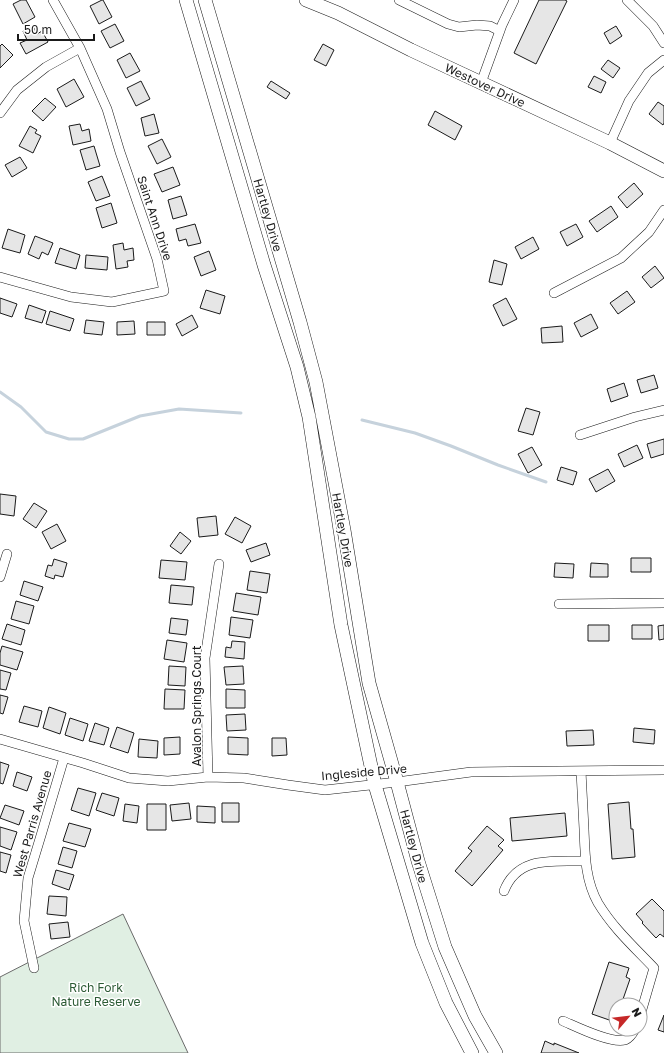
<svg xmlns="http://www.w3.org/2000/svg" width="664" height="1053" viewBox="0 0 664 1053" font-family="'Golos Text',sans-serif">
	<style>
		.green { fill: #e0efe3; stroke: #6a6a6a }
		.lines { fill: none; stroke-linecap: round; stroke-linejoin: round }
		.stream { stroke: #c6d2dc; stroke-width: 3 }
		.building { fill: #e6e6e6; stroke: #1a1a1a }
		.street-casing { stroke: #1a1a1a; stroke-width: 10 }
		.secondary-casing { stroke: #1a1a1a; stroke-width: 14 }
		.street { stroke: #fff; stroke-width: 9 }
		.secondary { stroke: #fff; stroke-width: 13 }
		.labels { text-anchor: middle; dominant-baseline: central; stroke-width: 3; stroke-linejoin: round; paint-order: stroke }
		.street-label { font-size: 12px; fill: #1a1a1a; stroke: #fff }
		.park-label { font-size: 12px; fill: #2b5a34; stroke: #fff }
	</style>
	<rect width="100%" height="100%" fill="#fff"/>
	<!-- green -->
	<path class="green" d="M123 914 188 1053H0V977Z"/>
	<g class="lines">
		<!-- stream -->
		<path class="stream" d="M0 392 21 407 46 432 69 439H83L140 416 179 409 241 413
			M362 420 415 433 451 446 498 465 546 482"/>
	</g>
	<!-- building -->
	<path class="building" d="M21 0H26L35 17 23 24 13 4Z
		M102 0H103L112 17 99 24 90 6Z
		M539 0H565L567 1 536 64 514 53Z
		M115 24 124 41 110 48 101 31Z
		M33 26 37 34 42 31 48 42 26 54 20 43 27 40 23 31Z
		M616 26 622 36 610 44 604 33Z
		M2 44 13 55 0 68V46Z
		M323 44 334 50 326 66 314 60Z
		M130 53 140 71 126 78 117 60Z
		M608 60 620 68 613 78 601 69Z
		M594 76 606 82 601 93 588 87Z
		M74 79 84 97 66 107 57 89Z
		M141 81 150 99 136 106 127 88Z
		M271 81 290 93 286 99 267 87Z
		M45 98 56 107 43 121 32 111Z
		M658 102 664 106V123L663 125 649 114Z
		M435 111 462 126 455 140 428 125Z
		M154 114 159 133 145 136 141 118Z
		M80 124 82 131 89 129 91 141 73 145 69 126Z
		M30 126 37 130 35 133 41 136 33 153 19 146Z
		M162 139 171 157 157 164 148 146Z
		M94 146 100 166 86 170 80 150Z
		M20 157 27 168 12 177 5 165Z
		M173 167 180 185 162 192 154 174Z
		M102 176 110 196 96 201 88 182Z
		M634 183 643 194 627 208 618 197Z
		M181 196 187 215 173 219 168 200Z
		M111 203 117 223 102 228 96 208Z
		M611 206 618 217 597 232 589 221Z
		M195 224 201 243 188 246 186 239 179 241 176 229Z
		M576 224 583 237 567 246 560 232Z
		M8 229 25 235 20 253 2 248Z
		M35 236 53 243 48 255 42 252 39 259 28 254Z
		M533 237 539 249 521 259 515 247Z
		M123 243 124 250 133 248 134 260 127 261 128 267 116 269 113 245Z
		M60 248 80 255 76 269 55 263Z
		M209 251 216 270 201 276 194 257Z
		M86 255 108 257 107 270 85 268Z
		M494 260 507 264 502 285 489 282Z
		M655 266 664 278 651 288 642 277Z
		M206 290 225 296 220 314 200 308Z
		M627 291 635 302 618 314 610 303Z
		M0 298 17 304 12 317 0 313Z
		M506 298 517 319 503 326 493 305Z
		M29 305 46 311 42 323 25 318Z
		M50 311 74 319 70 331 46 324Z
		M591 314 598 328 581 337 574 323Z
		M192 315 198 327 182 336 176 324Z
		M86 320 104 322 102 335 84 333Z
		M134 321 135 334 117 335V322Z
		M147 322H165V335H147Z
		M562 326 563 342 542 343 541 328Z
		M654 375 658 388 641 393 637 380Z
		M624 383 628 396 611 402 607 389Z
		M526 408 540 412 533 435 518 431Z
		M664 439V454L651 458 647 444Z
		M637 445 643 458 624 467 618 454Z
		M532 447 542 465 528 473 518 454Z
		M561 467 577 472 573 485 557 480Z
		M608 469 615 481 596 492 589 479Z
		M0 494 16 496 14 516 0 514Z
		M34 503 47 511 36 528 23 519Z
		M216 516 218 535 199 537 197 518Z
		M235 517 251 526 242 543 225 534Z
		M57 524 66 541 51 549 42 532Z
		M180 532 191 541 181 554 170 546Z
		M266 543 270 555 251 562 246 550Z
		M631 558H651V572H631Z
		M54 559 67 563 63 577 55 575 54 579 45 576 48 565 52 566Z
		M161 560 187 562 185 580 159 578Z
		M555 563 574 564 573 578 554 577Z
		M591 563 608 564V577H590Z
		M250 571 270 574 267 593 247 590Z
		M24 581 43 587 38 601 20 595Z
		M171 585 194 587 192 605 169 603Z
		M236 593 261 597 258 615 233 611Z
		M16 601 34 606 29 624 11 619Z
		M231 617 253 620 250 638 229 635Z
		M171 618 188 620 186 635 169 633Z
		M7 624 25 630 21 645 2 639Z
		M588 625H609V641H588Z
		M632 625H652V639H632Z
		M664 625V639L659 640 658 626Z
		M167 640 187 643 184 662 164 659Z
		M232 641 245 642 244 659 225 657 226 647 231 648Z
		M2 646 23 652 17 670 0 665V653Z
		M169 666 186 667 185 686 168 685Z
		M243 666 244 684 226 685 224 667Z
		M0 670 11 673 6 690 0 689Z
		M165 689 185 690 184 709H164Z
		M226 689 245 690V708H226Z
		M0 695 8 697 3 714 0 713Z
		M24 706 42 711 38 727 19 722Z
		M49 707 66 713 60 734 43 728Z
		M245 714 246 730 227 731 226 715Z
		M70 718 88 724 83 741 65 735Z
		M95 723 109 728 104 745 89 741Z
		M117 727 134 733 128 753 110 747Z
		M634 728 655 730 654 744 633 742Z
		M593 730 594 745 567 746 566 731Z
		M180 737V754L164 755V738Z
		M228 737 248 738V755L228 754Z
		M272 738H286L287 755 272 756Z
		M139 739 158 741 157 758 138 757Z
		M0 762 9 765 3 784 0 783Z
		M17 772 32 777 27 791 13 786Z
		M78 788 96 793 89 816 71 810Z
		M102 793 119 798 114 816 96 810Z
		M629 802 631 829H633L635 857 612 859 608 804Z
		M189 803 191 819 172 821 170 805Z
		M222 803H239V822H222Z
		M125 804 139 806 137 823 123 821Z
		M147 804H166V830H147Z
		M5 805 24 811 19 825 0 818Z
		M197 806 215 807V823L197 822Z
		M565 813 567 836 512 841 510 818Z
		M69 823 91 829 85 847 63 841Z
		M487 826 504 840 498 846 503 850 472 886 455 871 472 851 468 848Z
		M0 827 17 832 11 850 0 846Z
		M63 847 77 851 72 868 58 864Z
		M0 852 11 855 6 873 0 871Z
		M56 870 74 875 69 890 52 884Z
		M49 896 67 897 66 916 47 914Z
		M652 899 664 911V937L660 934 656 938 642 923 643 922 636 914Z
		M68 922 70 937 51 939 49 924Z
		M609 962 629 968 626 977 630 979 621 1005H616L615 1022 592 1014Z
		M664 1015V1032L658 1030Z
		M545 1041 554 1045V1043L579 1053H541Z"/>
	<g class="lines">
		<defs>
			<path id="street" d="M399 0 448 24 459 27 477 25 490 26 500 31
				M627 0 653 26 664 43
				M481 83 502 25 514 0
				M0 113 17 90 46 67 80 48
				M610 143 629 101 648 73 664 60
				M0 277 71 297 112 302 164 291 157 259 120 152 107 109 80 48 53 0
				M554 293 621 258 649 232 664 210
				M580 435 635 417 664 410
				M0 577 7 554
				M559 604 664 603
				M0 739 83 763 129 778 168 781 208 777 244 778 288 785 325 790 397 782 471 772 664 770
				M581 771C582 790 583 810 584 829 585 854 585 880 598 903 613 928 634 947 654 968L640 1016
				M208 777 205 658 219 564
				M504 891C518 855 554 862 586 861
				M34 968 24 921 28 878 42 832 64 758
				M563 1021C577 1027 611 1044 625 1040 630 1038 633 1033 635 1029"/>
			<path id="secondary" d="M186 0 264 265 297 367 309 417 341 625 375 785 422 943 446 1003 472 1053
				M205 0 300 322 316 382 344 530 369 683 397 782 418 861 445 947 475 1016 496 1053
				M306 0 338 13 411 50 610 143 664 171"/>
		</defs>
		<!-- street casing -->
		<use href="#street" class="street-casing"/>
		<!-- secondary casing -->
		<use href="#secondary" class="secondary-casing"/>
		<!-- street -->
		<use href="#street" class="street"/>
		<!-- secondary -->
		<use href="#secondary" class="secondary"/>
	</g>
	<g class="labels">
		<!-- street labels -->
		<g class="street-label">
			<text transform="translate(485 85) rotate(25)">Westover Drive</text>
			<text transform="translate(268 215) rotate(74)">Hartley Drive</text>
			<text transform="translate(155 218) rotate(72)">Saint Ann Drive</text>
			<text transform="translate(343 530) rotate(80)">Hartley Drive</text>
			<text transform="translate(196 706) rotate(-90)">Avalon Springs Court</text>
			<text transform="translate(364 772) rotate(-5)">Ingleside Drive</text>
			<text transform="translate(32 824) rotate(-74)">West Parris Avenue</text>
			<text transform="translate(414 846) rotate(75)">Hartley Drive</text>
		</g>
		<!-- park labels -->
		<g class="park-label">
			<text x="96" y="987">Rich Fork<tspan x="96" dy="14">Nature Reserve</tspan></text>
		</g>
	</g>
	<!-- north arrow -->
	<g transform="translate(628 1017) rotate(62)"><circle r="19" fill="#ffffff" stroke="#a3a3a3"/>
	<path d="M0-3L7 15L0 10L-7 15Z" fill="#c62828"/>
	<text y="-6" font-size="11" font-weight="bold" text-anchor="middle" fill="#1a1a1a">N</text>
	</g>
	<!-- scale -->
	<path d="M18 34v6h76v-6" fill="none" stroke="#1a1a1a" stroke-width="2"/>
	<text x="24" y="34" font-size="12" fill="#1a1a1a" stroke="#ffffff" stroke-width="3" paint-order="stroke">50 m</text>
</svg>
